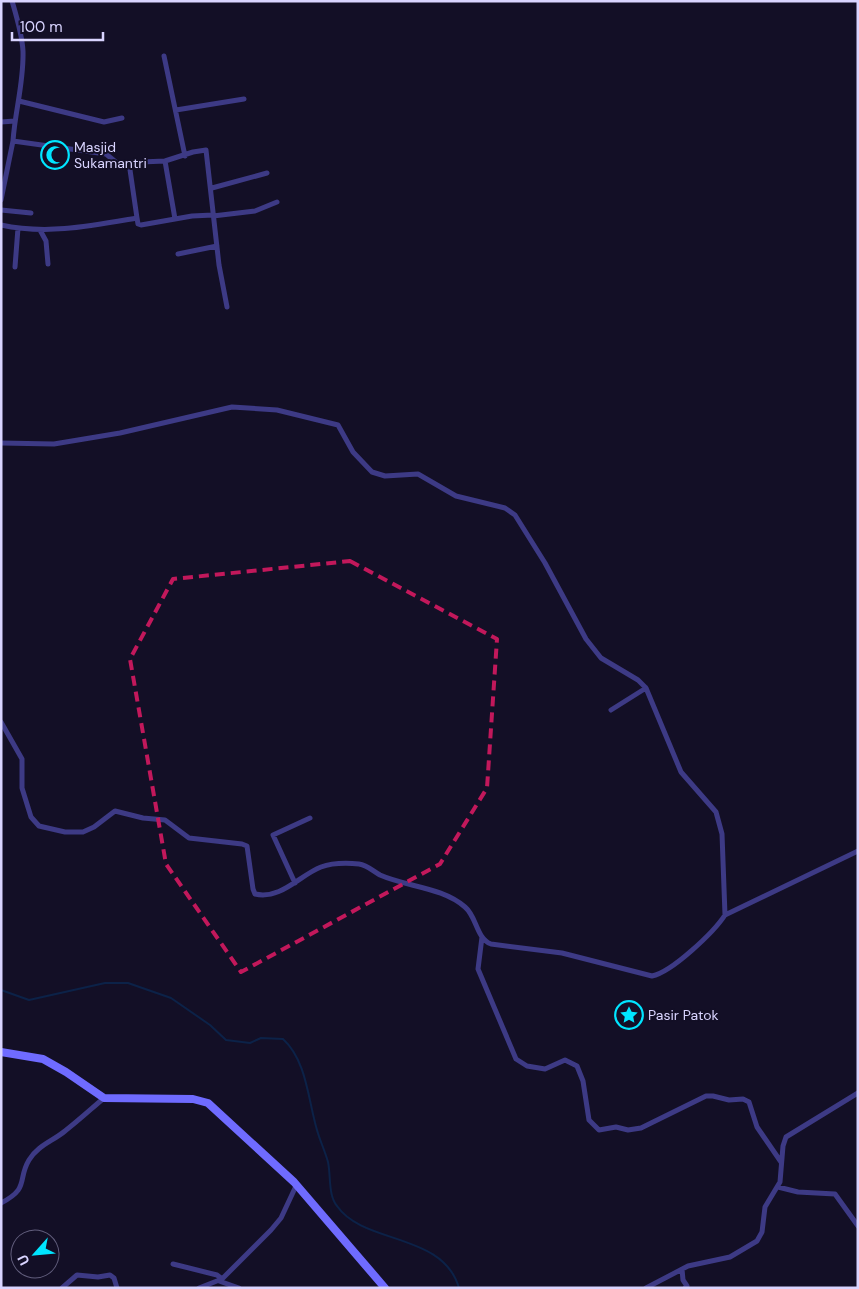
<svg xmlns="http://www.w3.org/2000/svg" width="859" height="1289" viewBox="0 0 859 1289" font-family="'DM Sans',sans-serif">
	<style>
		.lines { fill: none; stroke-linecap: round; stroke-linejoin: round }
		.stream { stroke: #0c2248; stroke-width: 2 }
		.street { stroke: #3d3a85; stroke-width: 5 }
		.secondary { stroke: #6f6bff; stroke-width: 8 }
		.marked { fill: none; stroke: #c2185b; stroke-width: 4; stroke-dasharray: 10 6; stroke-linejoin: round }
		.labels { text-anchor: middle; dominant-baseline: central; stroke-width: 4; stroke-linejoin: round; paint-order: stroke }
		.poi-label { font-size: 14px; fill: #d9d4ff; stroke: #130f26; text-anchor: start }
	</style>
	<rect width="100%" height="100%" fill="#130f26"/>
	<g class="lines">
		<!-- stream -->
		<path class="stream" d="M1 990 29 1000 105 983H128L171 998 210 1025 226 1040 250 1043 261 1038 283 1039C307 1061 308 1100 317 1130 320 1141 325 1151 328 1162 331 1176 328 1195 337 1206 364 1245 443 1232 459 1288"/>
		<!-- street -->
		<path class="street" d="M12 1C17 18 22 34 23 51 24 82 15 111 13 141L106 154 117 163 165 161 193 152 206 150 219 265 227 307
			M164 56 185 156
			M19 101 104 122 122 118
			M176 110 244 99
			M1 122 15 121
			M165 161 175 219
			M129 163 137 218
			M212 188 267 173
			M1 200 13 141
			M1 210 31 213
			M213 216 255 211 277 202
			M1 225C47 235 91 226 137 218L138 224 141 225 192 216 213 215
			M40 230 46 241 48 264
			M178 254 217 246
			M15 267 18 228
			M1 443 54 444 120 433 232 407 277 410 338 425 353 452 372 472 385 476 418 474 456 496 505 508 515 515 545 563 586 639 601 658 638 680 646 688 681 772 716 812 722 834 725 915
			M611 710 646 688
			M1 722 22 759V788L31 817 39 826 65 832H83L94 827 115 811 143 818 165 820 189 838 242 844 247 846 253 889 255 894C281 900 300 875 321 867 332 863 348 863 359 864 367 865 373 871 380 875 407 887 442 887 465 907 477 917 476 938 491 944L562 953 652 976C672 972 714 932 725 915L858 851
			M295 883 273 835 310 818
			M482 937 478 969 516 1059 527 1066 545 1069 565 1060 577 1066 583 1081 589 1120 599 1130 616 1127 628 1130 641 1128 706 1096H713L729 1100 743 1099 749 1102 757 1127 781 1162
			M778 1187 798 1192 835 1194 858 1226
			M1 1203C30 1188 17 1180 29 1160 37 1146 53 1141 65 1131 78 1121 91 1109 104 1098
			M173 1264 217 1275 222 1279
			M682 1269 683 1280 687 1286 685 1288
			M219 1281 239 1288
			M62 1288 77 1275 98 1277 110 1275 114 1278 117 1288
			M199 1288 222 1279 271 1230 281 1218 296 1186
			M646 1288 688 1266 730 1257 757 1241 762 1232 765 1207 780 1182 783 1146 786 1137 858 1093"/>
		<!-- secondary -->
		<path class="secondary" d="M1 1052 43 1059 66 1072 104 1098 193 1099 208 1103 294 1182 385 1288"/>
	</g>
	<!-- marked area -->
	<path class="marked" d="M350 561 497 639 487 788 440 864 241 972 166 864 130 659 173 579Z"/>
	<!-- icons -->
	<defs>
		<symbol id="mosque-ring" viewBox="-11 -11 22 22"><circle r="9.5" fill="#130f26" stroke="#00e5ff" stroke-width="1.5"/><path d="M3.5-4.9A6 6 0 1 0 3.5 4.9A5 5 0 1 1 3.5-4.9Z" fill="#00e5ff"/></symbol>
		<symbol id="sight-ring" viewBox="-11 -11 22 22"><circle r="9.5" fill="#130f26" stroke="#00e5ff" stroke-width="1.5"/><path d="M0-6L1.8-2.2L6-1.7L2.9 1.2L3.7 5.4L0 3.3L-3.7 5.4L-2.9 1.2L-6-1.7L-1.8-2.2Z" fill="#00e5ff"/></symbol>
	</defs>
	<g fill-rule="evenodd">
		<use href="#mosque-ring" x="39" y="139" width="32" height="32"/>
		<use href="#sight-ring" x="613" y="999" width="32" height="32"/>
	</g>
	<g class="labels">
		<!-- poi labels -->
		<g class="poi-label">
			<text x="74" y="147">Masjid<tspan x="74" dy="16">Sukamantri</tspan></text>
			<text x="648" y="1015">Pasir Patok</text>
		</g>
	</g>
	<!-- border -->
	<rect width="859" height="1289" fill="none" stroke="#d9d4ff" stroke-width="5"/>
	<!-- north arrow -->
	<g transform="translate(35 1254) rotate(243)"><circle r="24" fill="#130f26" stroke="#625e7d"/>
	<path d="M0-4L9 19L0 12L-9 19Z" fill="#00e5ff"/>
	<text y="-8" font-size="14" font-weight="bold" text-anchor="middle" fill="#d9d4ff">U</text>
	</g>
	<!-- scale -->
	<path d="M12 32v8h91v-8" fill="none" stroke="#d9d4ff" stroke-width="2.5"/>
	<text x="20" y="32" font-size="15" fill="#d9d4ff" stroke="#130f26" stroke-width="4" paint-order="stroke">100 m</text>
</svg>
